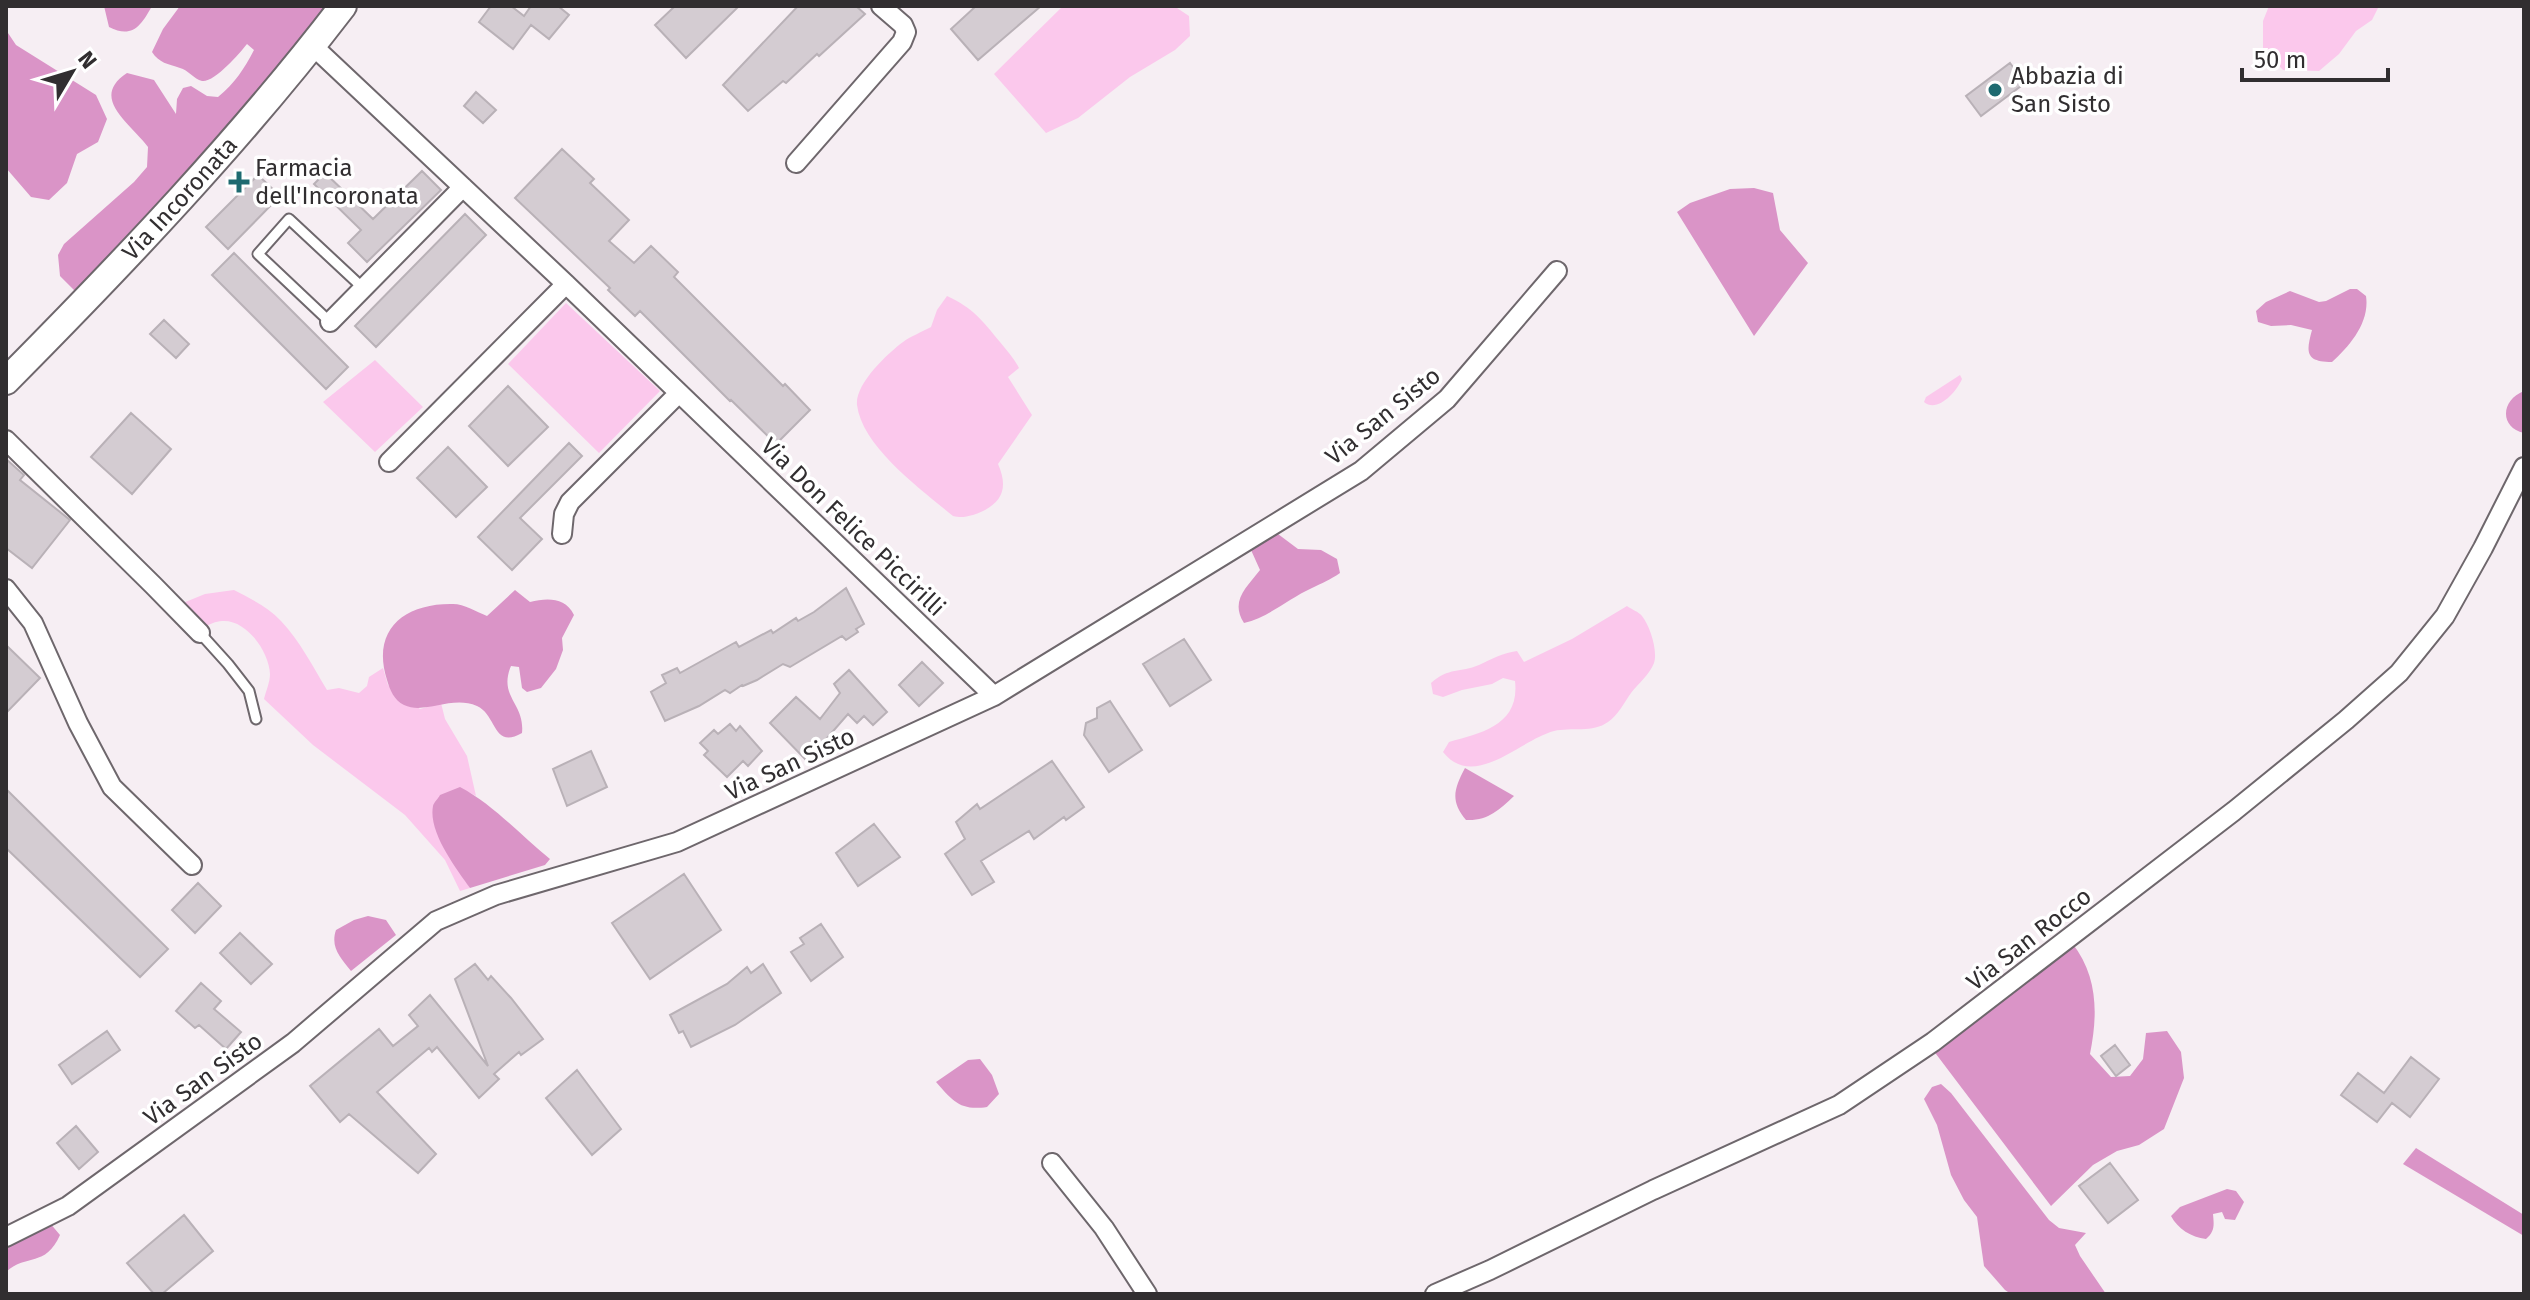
<svg xmlns="http://www.w3.org/2000/svg" width="2530" height="1300" viewBox="0 0 2530 1300" font-family="'Fira Sans',sans-serif">
	<style>
		.green { fill: #fbc8ec }
		.forest { fill: #da94c7 }
		.building { fill: #d4ccd2; stroke: #b9b1b7; stroke-width: 2 }
		.lines { fill: none; stroke-linecap: round; stroke-linejoin: round }
		.lane-casing { stroke: #6e676c; stroke-width: 13 }
		.street-casing { stroke: #6e676c; stroke-width: 22 }
		.secondary-casing { stroke: #6e676c; stroke-width: 30 }
		.lane { stroke: #fff; stroke-width: 9 }
		.street { stroke: #fff; stroke-width: 18 }
		.secondary { stroke: #fff; stroke-width: 26 }
		.poi-dot { fill: #1e6a70; stroke: #fff; stroke-width: 3 }
		.labels { text-anchor: middle; dominant-baseline: central; stroke-width: 7; stroke-linejoin: round; paint-order: stroke }
		.poi-label { font-size: 24px; fill: #312e30; stroke: #fff; text-anchor: start }
		.street-label { font-size: 24px; fill: #312e30; stroke: #fff }
	</style>
	<rect width="100%" height="100%" fill="#f6eef3"/>
	<!-- green -->
	<path class="green" d="M1063 6H1174L1189 16 1190 36 1175 50 1130 77 1078 118 1046 133 994 74Z
		M2269 6H2379L2372 20 2356 31 2339 54 2319 71 2283 70 2263 49V21Z
		M947 296C973 308 982 320 1000 342 1007 351 1014 358 1019 368L1008 377 1032 415 998 464C1010 491 1000 506 973 515 965 517 961 518 953 516 923 491 862 447 857 405 855 384 887 354 903 342 911 336 922 332 931 327L937 310Z
		M566 303 660 391 599 453 508 364Z
		M375 360 423 407 375 452 323 402Z
		M1960 375 1962 379C1956 393 1937 413 1924 402L1926 397Z
		M234 590C251 599 268 607 281 621 300 641 313 667 327 690L339 688 359 693 367 686 369 677 383 668 388 685 420 709 441 703 445 719 467 756 476 796 460 788 457 868 470 888 460 891 445 860 405 815 313 745 264 699C266 691 270 682 270 674 269 651 246 619 222 621 216 621 209 625 203 627L178 605 205 594Z
		M1627 606C1631 609 1639 612 1642 616 1650 626 1658 651 1654 663 1650 674 1638 684 1631 693 1624 703 1618 715 1608 722 1593 733 1571 727 1554 731 1520 740 1474 791 1443 752L1449 742C1482 733 1520 725 1515 681L1503 678 1492 684 1462 690 1443 697 1433 694 1431 683C1449 667 1460 673 1479 665 1492 659 1502 653 1517 651L1524 662 1572 639Z"/>
	<!-- forest -->
	<path class="forest" d="M104 6H152C141 26 132 39 109 27Z
		M180 6H330C253 107 162 198 75 291L60 276 58 255 64 244 134 182 147 167 148 147C130 123 89 98 127 73L154 80 176 114 177 99 183 88 191 86 207 96 218 97C235 83 244 69 254 50L247 44C240 53 214 83 202 81 194 79 188 70 180 68 168 64 159 63 152 52L163 29Z
		M6 30 16 45 96 95 107 119 98 142 77 154 67 183 49 200 31 197 6 168Z
		M1754 188 1773 193 1780 230 1808 263 1754 336 1677 212 1690 203 1730 189Z
		M2350 289H2357L2366 296C2370 322 2350 346 2332 362 2305 362 2306 352 2312 330L2291 325 2271 326 2258 322 2256 311 2266 302 2290 291 2319 302 2326 301Z
		M2524 391V433C2499 427 2501 400 2524 391Z
		M1278 534 1298 549 1321 550 1337 559 1340 573C1330 580 1322 583 1312 588 1288 599 1269 617 1244 623 1230 601 1246 588 1260 570L1251 550Z
		M515 590 530 602C547 598 565 597 574 615L562 638 563 650 556 669 541 688 527 692 522 688 519 667 511 666C498 697 525 703 522 733 493 750 497 715 477 706 451 695 425 715 404 705 394 700 390 690 387 680 371 630 404 603 453 604 464 604 477 612 487 616Z
		M1465 768 1514 796C1499 810 1488 821 1466 820 1450 801 1454 789 1465 768Z
		M460 787C494 805 520 835 550 859L545 865 470 888C456 868 428 832 433 806 434 802 438 799 440 795Z
		M368 916 386 920 396 935 351 971C341 958 330 948 336 930L354 920Z
		M2072 943C2098 976 2098 1014 2090 1054L2111 1077 2130 1076 2143 1059 2146 1033 2167 1031 2181 1052 2184 1078 2164 1129 2139 1145 2117 1151 2093 1165 2051 1206 1933 1050Z
		M980 1059 992 1075 999 1094 987 1107C960 1111 953 1101 936 1082L968 1060Z
		M1941 1084 1951 1093 2049 1220 2059 1228 2086 1233 2075 1245 2080 1256 2106 1294H2011L2005 1290 1984 1266 1977 1217 1964 1200 1951 1175 1937 1125 1924 1099 1932 1087Z
		M2416 1148 2524 1215V1236L2403 1164Z
		M2227 1189 2236 1191 2244 1202 2235 1220 2225 1219 2222 1212 2213 1214C2214 1225 2215 1231 2206 1239 2191 1237 2178 1229 2171 1216L2180 1207Z
		M49 1222 60 1235C45 1268 27 1253 6 1272V1244Z"/>
	<!-- building -->
	<path class="building" d="M491 6H511L524 16 531 6H558L569 15 549 39 531 25 513 49 479 22Z
		M675 6H739L686 58 655 25Z
		M798 6H856L865 14 819 56 817 54 786 83 783 81 748 111 723 85Z
		M976 6H1041L978 60 951 29Z
		M2010 63 2025 83 1981 116 1966 96Z
		M476 92 496 110 483 123 464 106Z
		M562 149 594 179 590 183 629 220 609 241 634 263 651 246 678 272 674 277 783 386 785 384 810 410 776 444 731 400 730 401 640 311 635 316 608 290 610 288 515 198Z
		M422 171 441 190 367 262 348 243 361 230 314 184 325 173 373 219Z
		M258 175 280 196 228 249 206 227Z
		M465 214 486 235 376 347 355 326Z
		M234 253 348 367 326 389 212 275Z
		M164 320 189 344 176 358 150 334Z
		M508 386 548 427 508 466 469 426Z
		M131 413 171 449 132 494 91 457Z
		M569 443 582 456 520 518 542 539 512 570 478 537Z
		M448 447 487 487 456 517 417 478Z
		M6 459 24 475 20 480 70 520 32 568 6 548Z
		M846 588 864 624 856 629 858 632 846 640 842 636 790 667 783 664 757 680 743 686 742 685 730 693 725 690 699 706 665 721 651 692 666 683 662 675 677 668 680 673 736 642 739 647 771 630 773 633 796 618 798 621 814 612Z
		M1184 639 1211 680 1170 706 1143 664Z
		M6 645 40 678 6 713Z
		M922 662 943 683 919 706 899 685Z
		M849 670 887 712 873 725 864 716 857 723 848 714 807 761 770 723 796 697 820 719 840 693 834 684Z
		M1110 701 1142 750 1109 772 1084 735 1086 723 1097 718V708Z
		M730 724 736 731 740 726 762 751 748 766 743 761 727 777 704 755 708 751 700 743 714 730 718 734Z
		M591 751 607 787 567 806 553 769Z
		M1052 761 1084 807 1066 820 1064 817 1034 839 1029 831 981 861 994 882 972 895 945 854 965 839 956 822 977 804 980 809Z
		M6 789 168 949 140 977 6 848Z
		M874 824 900 857 858 886 836 853Z
		M684 874 721 930 650 979 612 923Z
		M198 883 221 906 195 933 172 910Z
		M821 924 843 957 811 981 791 952 804 944 800 938Z
		M240 933 272 964 251 984 220 953Z
		M475 964 488 980 491 976 511 998 543 1039 521 1055 519 1052 494 1074 499 1079 479 1098 437 1047 432 1052 429 1048 377 1092 436 1154 418 1173 349 1114 340 1122 310 1086 379 1029 393 1046 418 1026 409 1015 430 995 488 1066 455 979Z
		M763 964 781 993 735 1025 691 1047 683 1031 679 1033 670 1015 727 984 747 967 751 973Z
		M201 983 221 1001 214 1009 241 1032 226 1049 199 1025 195 1028 176 1011Z
		M107 1031 120 1050 72 1084 59 1065Z
		M2115 1045 2130 1065 2116 1076 2101 1056Z
		M2411 1057 2439 1079 2410 1117 2392 1103 2377 1122 2341 1095 2358 1073 2384 1093Z
		M577 1070 621 1129 592 1155 546 1098Z
		M76 1126 98 1152 79 1169 57 1143Z
		M2110 1163 2138 1200 2108 1223 2079 1186Z
		M184 1215 213 1251 162 1294H154L127 1263Z"/>
	<g class="lines">
		<defs>
			<path id="lane" d="M330 322 258 254 289 219 363 288
				M200 633 228 664 249 691 256 719"/>
			<path id="street" d="M313 46 566 284 994 696
				M796 163 902 42 906 32 903 25 881 6
				M330 322 463 187
				M6 440 153 585 200 633
				M389 462 566 284
				M562 534 564 514 570 502 679 393
				M6 589 33 623 78 723 112 787 192 865
				M1052 1163 1104 1228 1147 1294
				M6 1237 68 1206 293 1043 436 921 496 895 677 842 994 696 1361 471 1447 399 1557 271
				M1435 1294 1490 1270 1653 1190 1839 1105 1933 1042 2234 811 2346 720 2399 673 2445 616 2483 548 2524 467"/>
			<g id="secondary">
				<path id="s1" d="M6 381C123 263 242 138 343 6"/>
			</g>
		</defs>
		<!-- lane casing -->
		<use href="#lane" class="lane-casing"/>
		<!-- street casing -->
		<use href="#street" class="street-casing"/>
		<!-- secondary casing -->
		<use href="#secondary" class="secondary-casing"/>
		<!-- lane -->
		<use href="#lane" class="lane"/>
		<!-- street -->
		<use href="#street" class="street"/>
		<!-- secondary -->
		<use href="#secondary" class="secondary"/>
	</g>
	<!-- markers -->
	<g class="poi-dot">
		<circle cx="1995" cy="90" r="8"/>
		<path d="M235 170h8v8h8v8h-8v8h-8v-8h-8v-8h8z"/>
	</g>
	<g class="labels">
		<!-- poi labels -->
		<g class="poi-label">
			<text x="2011" y="76">Abbazia di<tspan x="2011" dy="28">San Sisto</tspan></text>
			<text x="255" y="168">Farmacia<tspan x="255" dy="28">dell'Incoronata</tspan></text>
		</g>
		<!-- street labels -->
		<g class="street-label">
			<text stroke="none"><textPath href="#s1" startOffset="252">Via Incoronata</textPath></text>
			<text transform="translate(1383 416) rotate(-39)">Via San Sisto</text>
			<text transform="translate(853 527) rotate(44)">Via Don Felice Piccirilli</text>
			<text transform="translate(790 764) rotate(-25)">Via San Sisto</text>
			<text transform="translate(2029 939) rotate(-38)">Via San Rocco</text>
			<text transform="translate(203 1079) rotate(-36)">Via San Sisto</text>
		</g>
	</g>
	<!-- border -->
	<rect width="2530" height="1300" fill="none" stroke="#312e30" stroke-width="16"/>
	<!-- north arrow -->
	<g transform="translate(72 72) rotate(52)" stroke="#ffffff" stroke-width="6" paint-order="stroke">
	<path d="M0-6L14 30L0 20L-14 30Z" fill="#312e30"/>
	<text y="-12" font-size="22" font-weight="bold" text-anchor="middle" fill="#312e30">N</text>
	</g>
	<!-- scale -->
	<path d="M2242 68v12h146v-12" fill="none" stroke="#312e30" stroke-width="4"/>
	<text x="2254" y="68" font-size="24" fill="#312e30" stroke="#ffffff" stroke-width="6" paint-order="stroke">50 m</text>
</svg>
